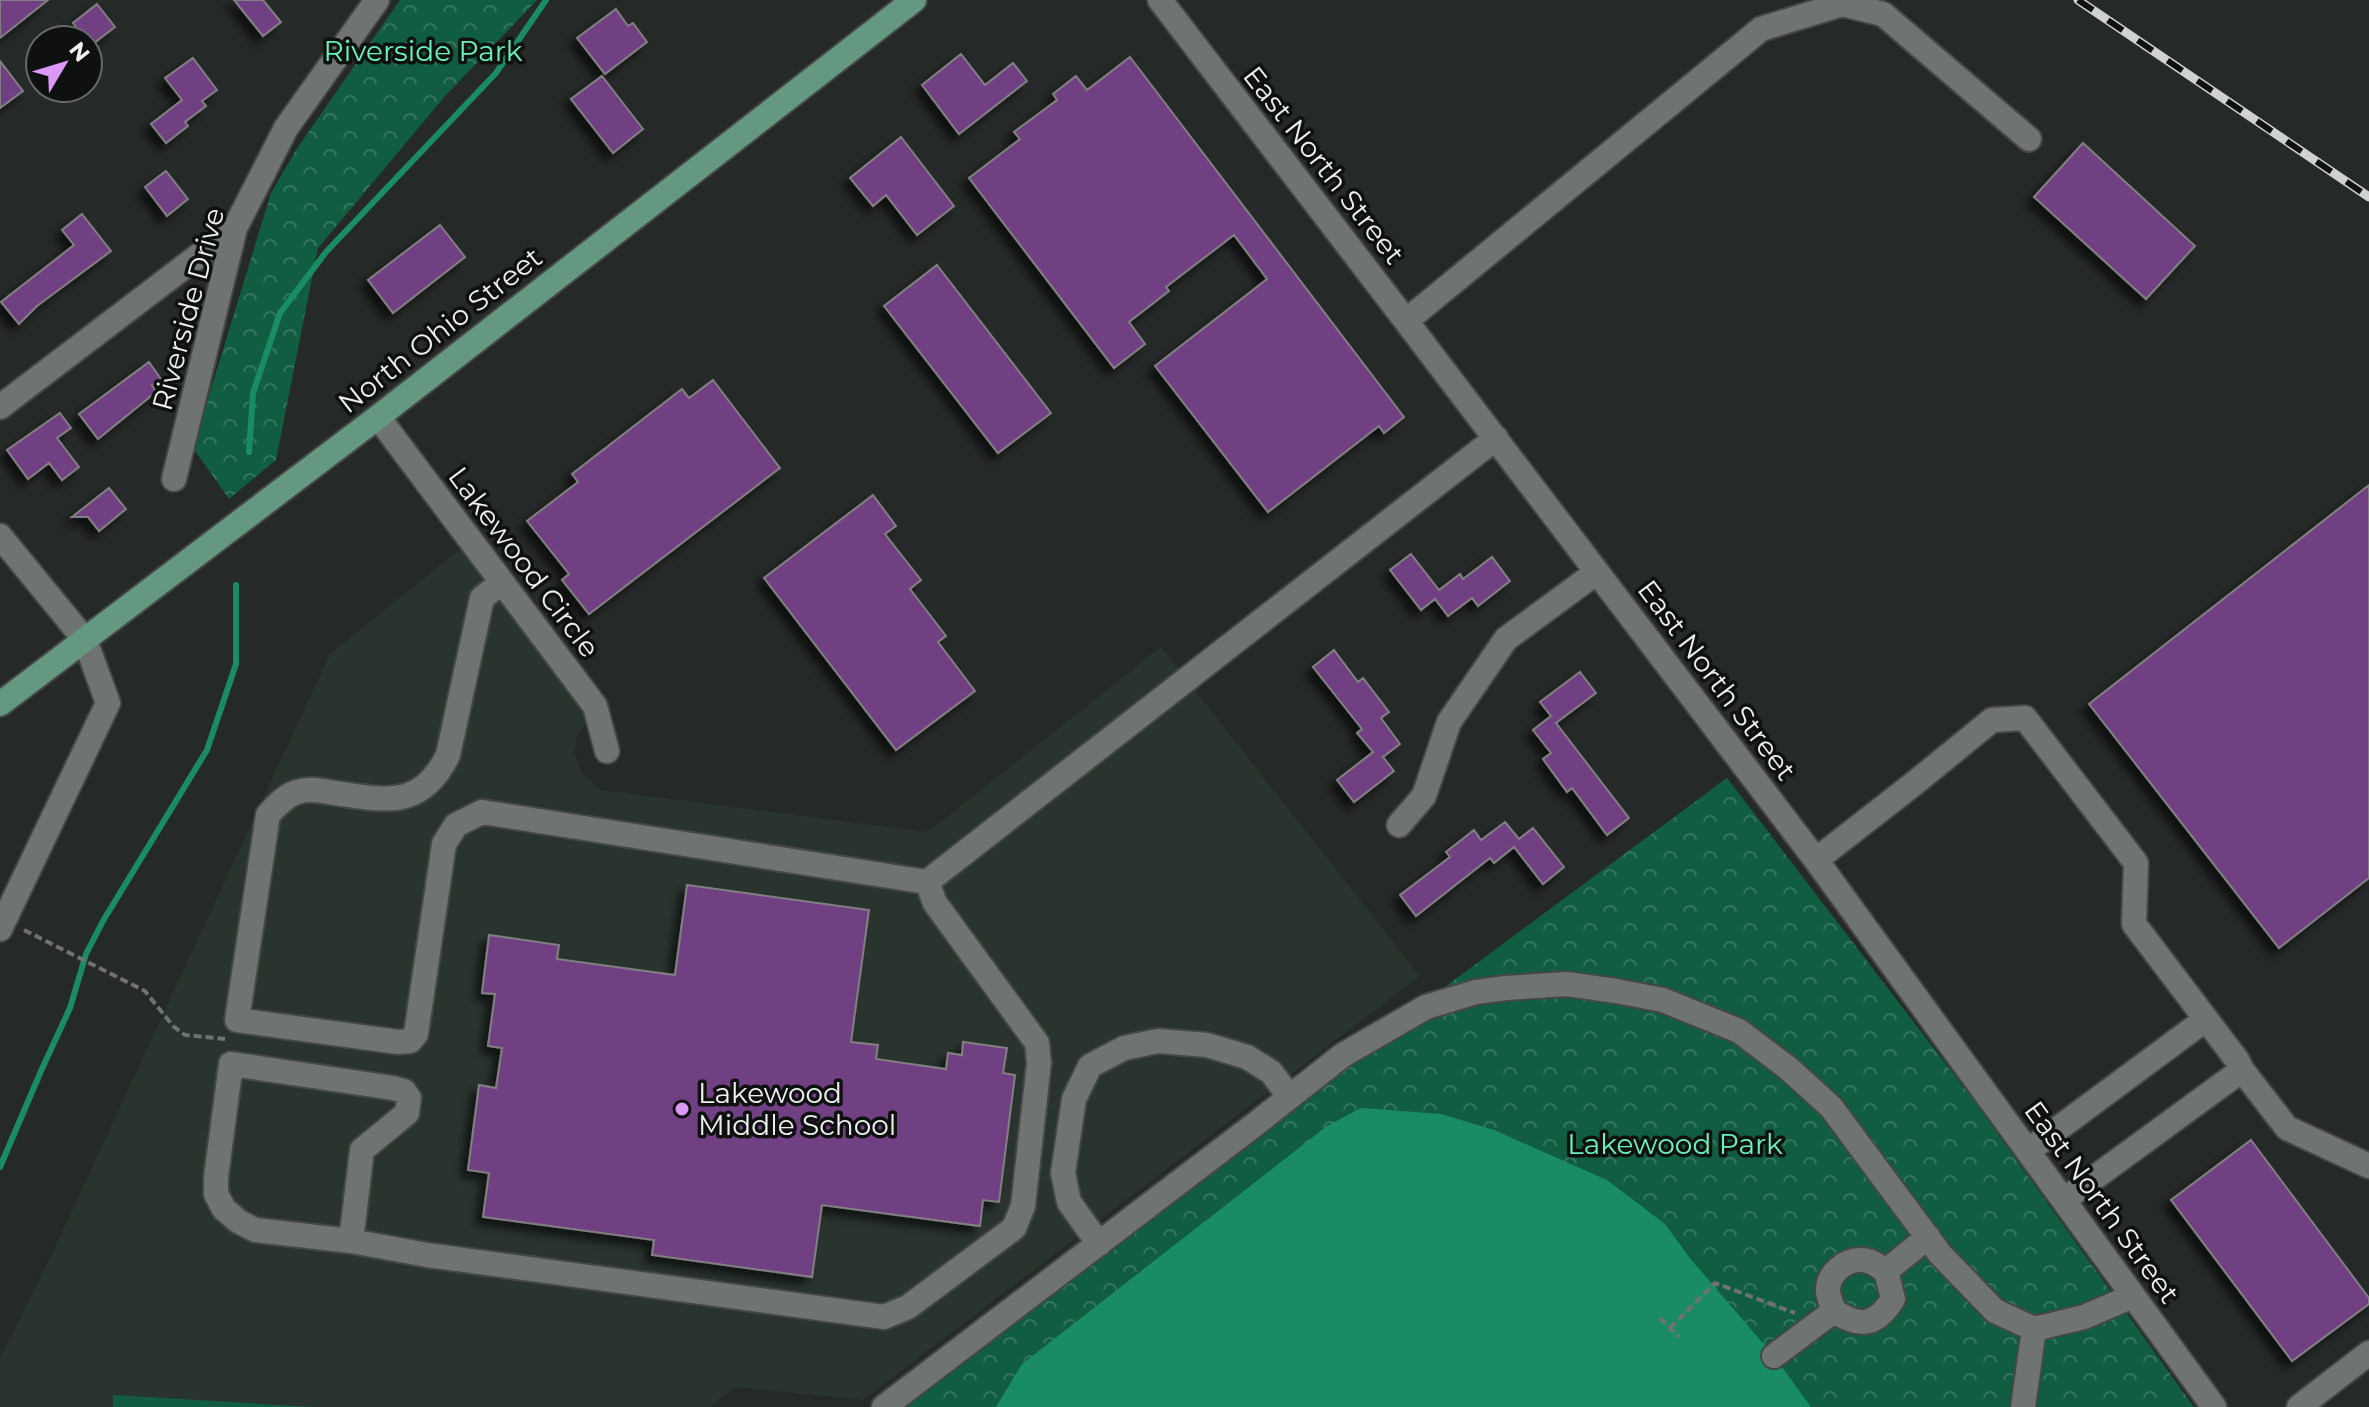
<svg xmlns="http://www.w3.org/2000/svg" width="2369" height="1407" viewBox="0 0 2369 1407" font-family="Montserrat,sans-serif">
	<style>
		.built { fill: #2a342f }
		.park { fill: url(#park-crowns) }
		.pitch { fill: #115d42 }
		.water { fill: #198c65 }
		.lines { fill: none; stroke-linecap: round; stroke-linejoin: round }
		.stream { stroke: #198c65; stroke-width: 6 }
		.building { fill: #714183; stroke: #817f82; stroke-width: 2; filter: url(#shadow) }
		.minor-casing { stroke: #444746; stroke-width: 28 }
		.major-casing { stroke: #444746; stroke-width: 28 }
		.path { stroke: #6f7270; stroke-width: 4; stroke-dasharray: 8 4; stroke-linecap: butt }
		.minor { stroke: #6f7371; stroke-width: 24 }
		.major { stroke: #649881; stroke-width: 24 }
		.rail-casing { stroke: #d0d2d1; stroke-width: 9 }
		.rail { stroke: #0f1110; stroke-width: 6; stroke-dasharray: 18; stroke-linecap: butt }
		.poi-dot { fill: #db99f5; stroke: #0f1110; stroke-width: 3 }
		.labels { text-anchor: middle; dominant-baseline: central; stroke-width: 7; stroke-linejoin: round; paint-order: stroke }
		.park-label { font-size: 28px; fill: #69f3bb; stroke: #0f1110 }
		.street-label { font-size: 28px; fill: #eef0ef; stroke: #0f1110 }
		.poi-label { font-size: 28px; fill: #eef0ef; stroke: #0f1110; text-anchor: start }
	</style>
	<defs>
		<pattern id="park-crowns" width="20" height="18" patternUnits="userSpaceOnUse" patternTransform="scale(2)"><rect width="20" height="18" fill="#115d42"/><path d="M2 6a3 3 0 1 1 6 0M12 15a3 3 0 1 1 6 0" fill="none" stroke="#34755e"/></pattern>
		<filter id="shadow"><feDropShadow dx="-7" dy="7" stdDeviation="4" flood-color="#0009"/></filter>
	</defs>
	<rect width="100%" height="100%" fill="#252927"/>
	<!-- built -->
	<path class="built" d="M465 545 584 706 586 722 577 737 574 752 582 773 600 790 928 832 1161 647 1420 976 863 1400 734 1387 710 1407H0V1359L57 1243 330 654Z"/>
	<!-- park -->
	<path class="park" d="M400 0H537L446 95 318 248 276 460 229 499 193 448 271 193 296 150Z
		M1727 778 1975 1102 2194 1407H906L1375 1047 1450 983Z"/>
	<!-- pitch -->
	<path class="pitch" d="M113 1395 314 1407H113Z"/>
	<!-- water -->
	<path class="water" d="M1361 1108 1441 1114 1494 1130 1607 1180 1665 1224 1689 1257 1774 1356 1811 1407H996L1022 1364 1327 1126Z"/>
	<g class="lines">
		<!-- stream -->
		<path class="stream" d="M249 452 253 393 280 313 326 252 496 73 546 0
			M0 1167 41 1071 70 1008 86 954 103 921 207 750 236 664V585"/>
	</g>
	<!-- building -->
	<path class="building" d="M0 0H48L0 38Z
		M234 0H263L281 22 263 36Z
		M97 4 115 27 90 46 88 40H86L73 23Z
		M616 9 628 26 633 23 647 42 605 74 577 38Z
		M961 54 985 85 1013 63 1027 81 959 134 922 85Z
		M1130 57 1404 417 1384 433 1379 426 1268 512 1155 366 1267 279 1234 235 1166 287 1169 291 1129 322 1145 344 1114 368 969 178 1020 139 1014 132 1057 100 1053 94 1076 76 1087 90Z
		M193 58 217 90 202 101 206 106 185 122 188 126 166 143 151 124 182 100 165 78Z
		M0 61 23 91 0 108Z
		M602 76 643 129 613 153 571 99Z
		M901 137 954 206 917 235 886 195 873 206 850 178Z
		M2083 143 2195 246 2146 299 2034 197Z
		M166 171 188 199 167 216 145 187Z
		M82 214 111 251 37 306 19 324 1 302 74 245 62 230Z
		M440 225 465 257 393 313 368 280Z
		M937 265 1051 413 998 453 884 306Z
		M149 362 161 379 152 385 156 392 98 439 79 414Z
		M713 380 780 468 589 614 562 580 569 574 527 521 578 482 572 474 682 389 689 398Z
		M60 413 71 428 57 438 79 467 62 480 49 463 28 479 7 450Z
		M2369 485V878L2279 948 2089 704Z
		M109 488 126 509 99 531 88 517H72Z
		M873 495 896 526 885 534 921 580 910 589 946 636 938 642 975 691 896 750 764 578Z
		M1411 554 1439 590 1460 574 1463 579 1492 557 1510 581 1478 606 1472 598 1448 616 1435 599 1421 610 1390 570Z
		M1334 650 1358 682 1363 678 1389 712 1381 718 1400 744 1383 757 1394 771 1354 802 1337 780 1373 752 1357 733 1362 729 1313 667Z
		M1580 672 1596 693 1556 723 1629 818 1607 835 1572 788 1567 792 1543 759 1551 753 1533 730 1551 716 1540 702Z
		M1505 822 1519 839 1533 828 1564 867 1543 884 1514 847 1494 863 1490 858 1416 916 1400 895 1450 857 1446 852 1474 830 1481 840Z
		M687 885 869 910 851 1042 878 1045 876 1059 946 1069 948 1053 962 1055 963 1042 1007 1048 1003 1073 1015 1075 999 1202 983 1200 980 1226 822 1205 812 1277 652 1255 654 1240 483 1217 489 1173 468 1170 479 1085 496 1088 502 1048 488 1046 495 994 482 993 489 935 559 945 557 959 675 975Z
		M2251 1140 2369 1298V1304L2292 1361 2171 1200Z"/>
	<g class="lines">
		<defs>
			<path id="minor" d="M1160 0 1406 321 1816 860 2214 1407
				M1406 321 1761 29 1842 4 1883 14 2029 139
				M0 407 235 228
				M378 417 595 706 607 751
				M174 479 235 228 286 128 377 0
				M0 536 85 640 108 703 0 929
				M502 582 482 598 448 755C421 810 385 800 335 793 322 791 310 788 297 792 285 796 276 806 268 815L237 1020 398 1042 410 1041 416 1034 444 844 456 825 482 812 927 882 1496 438
				M1399 825 1424 796 1449 722 1506 639 1597 572
				M1816 860 1916 782 1992 720 2025 718 2136 863 2134 924 2237 1060 2242 1070 2064 1200
				M2242 1070 2287 1128 2369 1166
				M2028 1151 2206 1019
				M351 1241 362 1150 407 1113 409 1098 404 1091 393 1088 231 1064 216 1177V1194L224 1209 238 1221 255 1230 351 1241 427 1255 884 1317 908 1307 1014 1228 1023 1206 1039 1063 1037 1043 935 903 927 882
				M1099 1244 1069 1202 1063 1173 1074 1099 1090 1066 1124 1048 1158 1041 1207 1045 1247 1057 1271 1072 1290 1097
				M1886 1271C1878 1266 1871 1260 1862 1260 1845 1259 1827 1274 1828 1292 1829 1298 1832 1305 1834 1311 1860 1328 1876 1326 1893 1299L1886 1271 1928 1237
				M1774 1356 1834 1311
				M884 1407 1253 1126 1343 1055 1426 1007 1476 992 1506 988 1567 984 1616 991 1663 1000 1739 1031 1788 1068 1831 1107 1940 1254 1995 1311 2034 1329 2084 1317 2133 1296
				M2023 1407 2034 1329
				M2299 1407 2369 1353"/>
			<path id="major" d="M0 704 378 417 914 0"/>
		</defs>
		<!-- minor casing -->
		<use href="#minor" class="minor-casing"/>
		<!-- major casing -->
		<use href="#major" class="major-casing"/>
		<!-- path -->
		<path class="path" d="M24 930 145 991 173 1026 185 1035 225 1039
			M1660 1318 1679 1337
			M1670 1328 1715 1283 1795 1313"/>
		<!-- minor -->
		<use href="#minor" class="minor"/>
		<!-- major -->
		<use href="#major" class="major"/>
		<defs>
			<path id="rail" d="M2078 0 2369 197"/>
		</defs>
		<!-- rail casing -->
		<use href="#rail" class="rail-casing"/>
		<!-- rail -->
		<use href="#rail" class="rail"/>
	</g>
	<!-- markers -->
	<circle class="poi-dot" cx="682" cy="1109" r="8"/>
	<g class="labels">
		<!-- park labels -->
		<g class="park-label">
			<text x="423" y="51">Riverside Park</text>
			<text x="1675" y="1144">Lakewood Park</text>
		</g>
		<!-- street labels -->
		<g class="street-label">
			<text transform="translate(1324 165) rotate(52)">East North Street</text>
			<text transform="translate(188 309) rotate(-75)">Riverside Drive</text>
			<text transform="translate(440 330) rotate(-38)">North Ohio Street</text>
			<text transform="translate(524 562) rotate(53)">Lakewood Circle</text>
			<text transform="translate(1717 680) rotate(53)">East North Street</text>
			<text transform="translate(2102 1202) rotate(54)">East North Street</text>
		</g>
		<!-- poi labels -->
		<g class="poi-label">
			<text x="698" y="1093">Lakewood<tspan x="698" dy="32">Middle School</tspan></text>
		</g>
	</g>
	<!-- north arrow -->
	<g transform="translate(64 64) rotate(52)"><circle r="38" fill="#0f1110" stroke="#686a69" stroke-width="2"/>
	<path d="M0-6L14 30L0 20L-14 30Z" fill="#db99f5"/>
	<text y="-12" font-size="22" font-weight="bold" text-anchor="middle" fill="#eef0ef">N</text>
	</g>
</svg>
